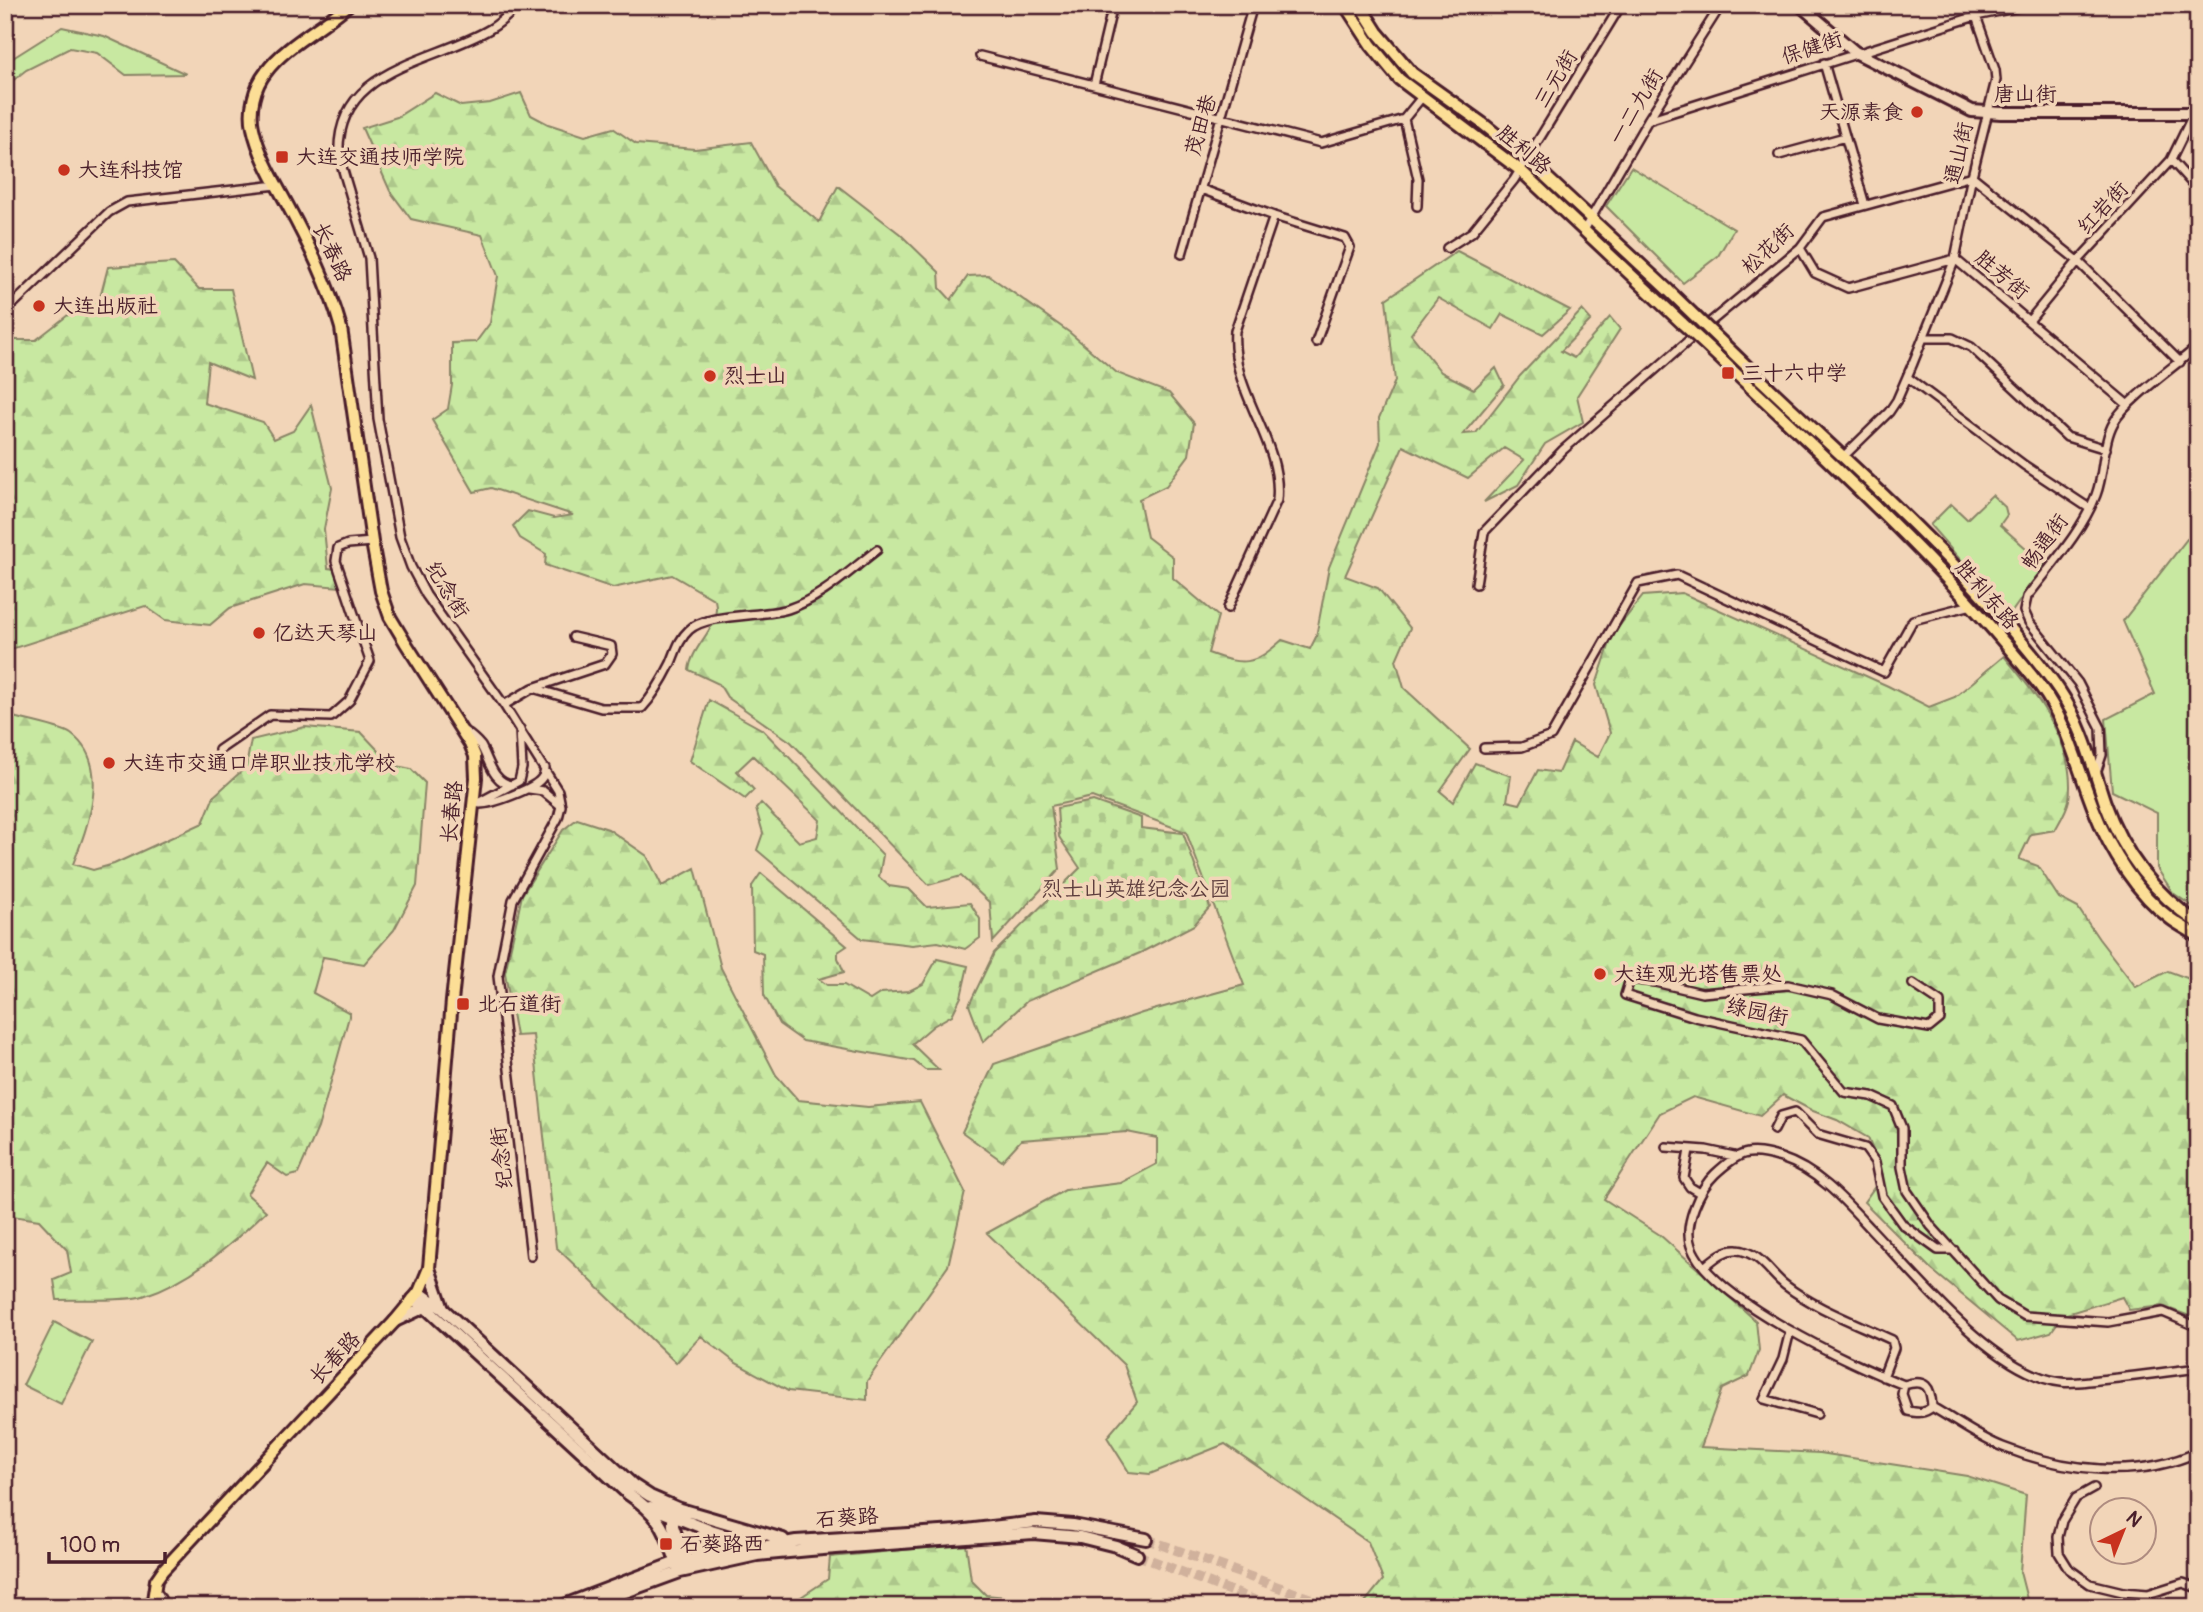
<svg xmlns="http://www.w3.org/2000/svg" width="2203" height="1612" viewBox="0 0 2203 1612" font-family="Pangolin,'LXGW WenKai TC',sans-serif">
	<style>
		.forest { fill: url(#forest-firs); stroke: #898466; stroke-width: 2 }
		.cemetery { fill: url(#cemetery-stones); stroke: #898466; stroke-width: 2 }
		.park { fill: #c8e8a1; stroke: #898466; stroke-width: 2 }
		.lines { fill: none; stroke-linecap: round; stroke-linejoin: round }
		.secondary-tunnel { stroke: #d0b19c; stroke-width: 10; stroke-dasharray: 10 5; stroke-linecap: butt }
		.minor-casing { stroke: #4a1f2b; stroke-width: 12 }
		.secondary-casing { stroke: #4a1f2b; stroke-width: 16 }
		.primary-casing { stroke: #4a1f2b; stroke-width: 16 }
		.minor { stroke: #f2d5b8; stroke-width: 7 }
		.secondary { stroke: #f2d5b8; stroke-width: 10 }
		.primary { stroke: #fcde96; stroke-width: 10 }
		.primary-bridge-casing { stroke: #4a1f2b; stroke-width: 16; stroke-linecap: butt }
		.primary-bridge { stroke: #fcde96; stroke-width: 10 }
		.poi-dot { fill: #c8321e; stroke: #f2d5b8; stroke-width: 2.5 }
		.labels { text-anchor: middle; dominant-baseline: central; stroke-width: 7; stroke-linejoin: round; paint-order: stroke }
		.street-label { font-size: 21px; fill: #4a1f2b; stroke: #f2d5b8 }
		.poi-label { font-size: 21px; fill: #4a1f2b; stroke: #f2d5b8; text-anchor: start }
		.park-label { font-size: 21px; fill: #5d3d3d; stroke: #f2d5b8 }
	</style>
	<defs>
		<pattern id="forest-firs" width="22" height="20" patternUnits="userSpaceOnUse" patternTransform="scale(1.75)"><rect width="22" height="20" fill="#c8e8a1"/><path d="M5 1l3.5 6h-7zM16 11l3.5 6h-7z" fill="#adc78b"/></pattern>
		<pattern id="cemetery-stones" width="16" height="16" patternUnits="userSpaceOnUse" patternTransform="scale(1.75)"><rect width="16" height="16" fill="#c8e8a1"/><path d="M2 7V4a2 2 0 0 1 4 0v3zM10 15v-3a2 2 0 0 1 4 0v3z" fill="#adc78b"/></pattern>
	</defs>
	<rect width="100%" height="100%" fill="#f2d5b8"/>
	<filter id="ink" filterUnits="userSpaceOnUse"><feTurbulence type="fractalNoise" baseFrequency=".0143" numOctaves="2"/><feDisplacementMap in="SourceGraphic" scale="14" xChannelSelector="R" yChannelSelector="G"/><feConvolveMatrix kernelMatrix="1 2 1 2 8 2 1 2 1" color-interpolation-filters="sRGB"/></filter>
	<g filter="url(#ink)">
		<!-- forest -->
		<path class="forest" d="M435 93 461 106 490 103 521 93 531 115 548 124 585 136 613 128 636 144 695 149 751 142 775 186 819 222 838 186 900 234 939 272 940 288 951 300 968 276 988 275 1069 332 1117 373 1169 393 1194 423 1189 455 1166 486 1139 499 1147 537 1173 557V578L1218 616 1208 653C1244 666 1253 666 1282 640L1310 649 1316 637 1329 567 1380 443 1379 418 1395 381 1386 299 1457 251 1570 310 1543 334 1502 314 1493 329 1438 298 1411 334 1441 372 1474 389 1496 368 1504 385 1463 434 1476 433 1520 376 1582 310 1591 320 1561 351 1574 358 1610 317 1620 329 1577 396 1583 422 1545 444 1518 485 1484 502 1524 460 1504 448 1468 478 1403 446 1345 576 1378 588 1410 628 1396 660 1404 688 1470 749 1440 791 1453 802 1475 763 1511 776 1507 801 1520 804 1538 770 1558 773 1572 742 1598 757 1610 733 1596 685 1613 634 1643 596 1682 593 1888 686 1929 707 1955 697 2004 656C2037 696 2077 744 2069 800 2067 810 2060 821 2055 830L2031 834 2019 859 2038 866 2059 898 2078 908 2099 939 2136 987 2168 971 2198 982V1319L2162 1306 2129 1310 2122 1297 2063 1315 2051 1332 2018 1341 1932 1270 1864 1202 1883 1175 1868 1138 1837 1120 1813 1111 1783 1095 1760 1116 1693 1097 1660 1113 1604 1199 1660 1235 1756 1321 1759 1350 1749 1376 1722 1389 1701 1447 1820 1453 1967 1476 2026 1495 2020 1572 2029 1607H1361L1383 1580 1368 1542 1225 1444 1150 1474 1129 1472 1107 1437 1137 1402 1124 1365 987 1233 1065 1190 1121 1183 1157 1164V1138L1127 1132 1021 1140 1002 1161 962 1132 994 1064 1142 1013 1244 985 1186 832 1092 797 1051 806 1060 869 993 942 990 903 961 876 929 885 791 742 727 697 719 684 689 670C692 644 722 627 715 600L672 575 613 588 545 565 546 554 520 538 513 526 528 511 554 518 573 515 491 488 474 492 432 420 448 409 452 385V343L476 342 490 323 498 276 482 235 411 219 390 191 362 128 397 117Z
			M174 263 199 289H231L252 380 208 362 204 403 263 422 274 439 293 431 311 405 332 488 324 529 328 568 335 569 340 587 305 584 230 608 210 625 165 620 145 606 5 651V340H36L73 311 100 298 108 267Z
			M709 700 763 730 883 855 879 877 889 886 909 889 927 907 970 903 980 919V938L965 949 938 942 912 945 862 939 757 850 763 833 756 809 761 803 799 842 817 837 820 820 753 756 737 771 754 790 745 799 690 761Z
			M5 713 9 716C23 720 61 727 71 734 112 764 88 826 73 864L93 870 114 864 203 823 214 796 246 767 251 740 305 727 361 732 392 765 411 769 425 783 417 886 394 930 364 964 323 957 313 993 350 1013 318 1128 298 1174 287 1177 267 1163 247 1194 266 1211C231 1245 191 1281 143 1296 124 1302 78 1299 57 1300L54 1280 71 1273 67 1250 39 1220 5 1215Z
			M577 819 608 829 647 856 662 886 695 868 721 968 776 1075 798 1100 868 1107 920 1102 965 1192 948 1266 867 1381V1400L788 1391 736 1363 701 1336 676 1363 556 1247 533 1035 516 1036 505 973 522 895 563 830Z
			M761 873 847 946 838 952V958L844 972 819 979 827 985H844L870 1000 881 993 909 991 923 984 937 959 968 966 961 997 952 1015 933 1026 912 1044 939 1070H925L914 1061 803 1041 779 1024 764 995 763 954 753 950 752 886Z
			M966 1544 971 1580 986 1595 1006 1597 1053 1607H786L828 1579 830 1557Z"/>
		<!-- cemetery -->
		<path class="cemetery" d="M1093 801 1141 818V828L1183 833 1210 907 1194 925 1140 953 1027 1001 983 1042 969 1005 994 953 1080 868 1059 837 1057 808Z"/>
		<!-- park -->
		<path class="park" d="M62 27 104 36 186 74 126 75 97 53 70 48 26 70 5 87V63Z
			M1631 167 1734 229 1718 256 1683 283 1606 206Z
			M1992 495 2005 507 2007 515 2000 525 2045 565 2009 616 1930 525 1951 504 1967 519Z
			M2198 525V910L2173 893 2157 868V813L2112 791 2106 719 2155 694 2123 621Z
			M54 1322 92 1342 61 1404 23 1385Z"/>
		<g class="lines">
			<!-- secondary-tunnel -->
			<path class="secondary-tunnel" d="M1146 1539 1333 1607
				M1137 1555 1272 1607"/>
			<defs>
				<path id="minor" d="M519 5C510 13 501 23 490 29 433 63 334 67 339 157L369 258 378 419 400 537 411 567 426 595 504 705 558 791 561 806 558 818 513 900 498 976 531 1256
					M980 56 1321 143 1404 119 1422 97
					M1824 63 1865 205
					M1094 85 1113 5
					M1404 119 1418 179 1417 206
					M1648 120 1976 16 2029 5
					M1779 155 1845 137
					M2171 160 2198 190
					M1201 189 1274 216 1345 238 1350 247 1316 342
					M1584 230 1648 120 1721 5
					M1447 248 1472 232 1514 180 1621 5
					M1800 248 1815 273 1848 288 1955 259 2128 405
					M1182 254 1253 5
					M5 312 109 212 127 202 277 185
					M2029 321 2078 261 2171 160 2194 113
					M1923 338H1952L1971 347 2067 437 2106 449
					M1907 377 2024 465 2089 508
					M1843 457 1889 412 1897 400 1913 363 1955 259 1972 176 1996 80 1995 70 1976 16
					M1476 584 1484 532 1563 450 1703 328 1800 248 1823 217 1972 176 2078 261 2180 362
					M1228 608 1277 500C1283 441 1230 393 1235 331L1274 216
					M533 688 605 664 612 654 611 646 573 637
					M504 705 533 688 601 708H642C654 695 663 679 671 663 676 651 679 639 689 630 707 613 763 617 788 609 822 598 849 571 877 550
					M464 731C470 735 476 740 481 746 489 760 493 783 512 785
					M1484 748 1522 747 1551 736 1638 583 1677 575 1884 672 1913 620 1972 605
					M219 750 270 715 331 717 349 701 370 661 336 561 338 548 348 544 372 542
					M2096 773 2102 755 2101 728 2078 683 2029 622 2024 611 2027 597C2051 565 2082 532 2096 495 2105 472 2102 443 2114 422 2126 400 2177 365 2198 346
					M529 789 543 791 560 805
					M480 804C493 804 533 789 541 779 545 775 544 773 545 768
					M472 806 519 781 522 768 520 729
					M1913 984 1940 1002V1019L1929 1028 1878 1019 1832 995 1788 985 1702 993 1655 982 1630 979 1625 995 1695 1017 1801 1040 1844 1092 1871 1096 1893 1106 1902 1128V1167L1907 1191 1931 1226 1998 1300 2025 1316 2108 1322 2163 1312 2198 1327
					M1774 1130 1781 1116 1795 1112 1817 1134 1865 1148 1875 1162 1882 1196 1903 1225 1938 1250H1954
					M1666 1147 1706 1150 1734 1156
					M1689 1150 1684 1178 1690 1187 1700 1193
					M1704 1267C1714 1259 1724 1249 1737 1250 1758 1251 1770 1273 1785 1285 1816 1309 1856 1323 1892 1340L1894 1348 1883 1377
					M1790 1331 1783 1359 1764 1399 1817 1414
					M1904 1385 1902 1394 1908 1411C1918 1413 1924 1414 1932 1407 1931 1387 1926 1378 1904 1385 1853 1365 1710 1299 1691 1246 1683 1225 1700 1188 1715 1174 1740 1151 1748 1148 1781 1158 1818 1170 1845 1201 1871 1229 1917 1277 1994 1374 2061 1382 2073 1384 2086 1381 2098 1380 2131 1377 2165 1372 2198 1368
					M1932 1407C1955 1420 1979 1438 2003 1447 2064 1471 2137 1480 2198 1452
					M2094 1488 2076 1498 2062 1521 2058 1537 2059 1553 2069 1569 2090 1584 2123 1592 2148 1594 2183 1583 2198 1588
					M159 1595 165 1607"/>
				<path id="secondary" d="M1800 5 1855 52 1972 111 2001 113H2198
					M429 1268 443 1309
					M419 1292 443 1309 633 1485 650 1496 680 1509 783 1539
					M413 1299 425 1307 627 1493C663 1517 665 1531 679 1569
					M395 1321 425 1307
					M650 1507 711 1531 756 1545
					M677 1518 673 1519V1526L687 1567
					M695 1557 706 1545 707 1536 701 1527
					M559 1607 677 1562 796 1541 957 1531 1036 1522 1073 1525 1146 1539
					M584 1607 680 1572 757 1555 810 1550 1033 1533 1080 1537 1116 1546 1137 1555"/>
				<path id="primary" d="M1345 5 1371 45 1399 79 1520 170 1683 324
					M1360 5 1377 32 1412 73 1482 123 1527 159 1669 291
					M1710 349C1824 457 1942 562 2040 686 2068 723 2078 770 2095 812 2110 850 2137 894 2171 919 2179 925 2189 930 2198 936
					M1760 379C1844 459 1932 535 2006 623 2024 645 2043 666 2059 690 2082 724 2092 764 2105 803 2123 853 2153 893 2198 923
					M152 1607 156 1580 163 1570 395 1321 419 1292 429 1268 452 1001 476 778 475 756 470 744 405 642 390 617 381 591 372 542 341 328C329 285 309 245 288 206 275 182 259 156 253 128 249 110 254 87 266 72 285 46 323 27 348 5"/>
			</defs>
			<!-- minor casing -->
			<use href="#minor" class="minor-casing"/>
			<!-- secondary casing -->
			<use href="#secondary" class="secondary-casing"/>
			<!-- primary casing -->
			<use href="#primary" class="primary-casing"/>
			<!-- minor -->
			<use href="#minor" class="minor"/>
			<!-- secondary -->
			<use href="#secondary" class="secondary"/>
			<!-- primary -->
			<use href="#primary" class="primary"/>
			<defs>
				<path id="primary-bridge" d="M1669 291 1760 379
					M1683 324 1710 349"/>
			</defs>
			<!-- primary-bridge casing -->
			<use href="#primary-bridge" class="primary-bridge-casing"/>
			<!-- primary-bridge -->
			<use href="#primary-bridge" class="primary-bridge"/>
		</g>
	</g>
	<!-- markers -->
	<g class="poi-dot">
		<circle cx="1917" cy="112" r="7"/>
		<rect x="275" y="150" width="14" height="14" rx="3.5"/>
		<circle cx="64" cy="170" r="7"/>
		<circle cx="39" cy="306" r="7"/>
		<rect x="1721" y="366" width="14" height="14" rx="3.5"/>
		<circle cx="710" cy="376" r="7"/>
		<circle cx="259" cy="633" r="7"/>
		<circle cx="109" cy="763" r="7"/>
		<circle cx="1600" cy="974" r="7"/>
		<rect x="456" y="997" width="14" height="14" rx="3.5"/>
		<rect x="659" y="1537" width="14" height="14" rx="3.5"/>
	</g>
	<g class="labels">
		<!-- street labels -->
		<g class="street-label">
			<text transform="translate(1812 48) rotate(-18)">保健街</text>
			<text transform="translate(1556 79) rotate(-59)">三元街</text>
			<text x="2025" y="94">唐山街</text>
			<text transform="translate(1636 107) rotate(-59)">一二九街</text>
			<text transform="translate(1201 125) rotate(-74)">茂田巷</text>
			<text transform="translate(1524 150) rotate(40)">胜利路</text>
			<text transform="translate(1959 153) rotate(-77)">通山街</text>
			<text transform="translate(2103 208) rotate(-47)">红岩街</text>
			<text transform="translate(1768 249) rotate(-43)">松花街</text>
			<text transform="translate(332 252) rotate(65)">长春路</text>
			<text transform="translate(2002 275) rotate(40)">胜芳街</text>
			<text transform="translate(2045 542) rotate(-54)">畅通街</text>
			<text transform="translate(447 590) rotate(58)">纪念街</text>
			<text transform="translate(1987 595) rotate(49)">胜利东路</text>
			<text transform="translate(452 812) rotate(-84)">长春路</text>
			<text transform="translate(1757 1012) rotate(12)">绿园街</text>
			<text transform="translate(502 1158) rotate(-97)">纪念街</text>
			<text transform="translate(335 1358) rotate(-47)">长春路</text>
			<text transform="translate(847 1518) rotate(-4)">石葵路</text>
		</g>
		<!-- poi labels -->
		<g class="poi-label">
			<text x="1903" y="112" text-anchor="end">天源素食</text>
			<text x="296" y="157">大连交通技师学院</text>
			<text x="78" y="170">大连科技馆</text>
			<text x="53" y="306">大连出版社</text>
			<text x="1742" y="373">三十六中学</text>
			<text x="724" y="376">烈士山</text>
			<text x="273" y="633">亿达天琴山</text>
			<text x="123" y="763">大连市交通口岸职业技术学校</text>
			<text x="1614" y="974">大连观光塔售票处</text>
			<text x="477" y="1004">北石道街</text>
			<text x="680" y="1544">石葵路西</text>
		</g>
		<!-- park labels -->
		<g class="park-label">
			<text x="1136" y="889">烈士山英雄纪念公园</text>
		</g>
	</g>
	<!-- margin -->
	<rect width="2203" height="1612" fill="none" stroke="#f2d5b8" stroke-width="28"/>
	<rect x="14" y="14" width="2175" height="1584" fill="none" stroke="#4a1f2b" stroke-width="2.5" filter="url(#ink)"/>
	<!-- north arrow -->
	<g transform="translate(2123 1531) rotate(43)"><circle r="33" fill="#f2d5b8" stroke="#af8c80" stroke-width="2"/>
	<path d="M0-5L12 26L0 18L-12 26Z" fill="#c8321e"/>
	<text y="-10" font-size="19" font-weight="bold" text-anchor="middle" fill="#4a1f2b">N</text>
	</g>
	<!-- scale -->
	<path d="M49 1552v10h116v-10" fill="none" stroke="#4a1f2b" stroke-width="3.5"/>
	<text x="60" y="1552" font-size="21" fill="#4a1f2b" stroke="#f2d5b8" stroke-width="5" paint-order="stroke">100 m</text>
</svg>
